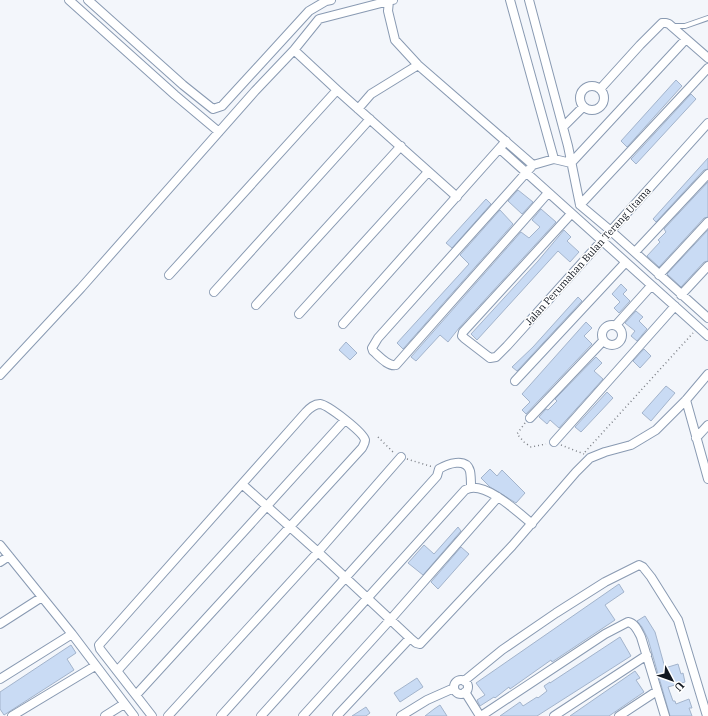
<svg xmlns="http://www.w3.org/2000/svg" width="708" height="716" viewBox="0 0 708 716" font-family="'IBM Plex Serif',serif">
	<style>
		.building { fill: #c9dbf4; stroke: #a3b4cc }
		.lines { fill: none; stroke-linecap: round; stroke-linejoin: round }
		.lane-casing { stroke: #899ab2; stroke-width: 6 }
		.street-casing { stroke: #899ab2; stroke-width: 10 }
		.path { stroke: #7a7e85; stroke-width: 1.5; stroke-dasharray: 1 3; stroke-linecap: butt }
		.lane { stroke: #fff; stroke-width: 4 }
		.street { stroke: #fff; stroke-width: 8 }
		.labels { text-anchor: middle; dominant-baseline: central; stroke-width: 3; stroke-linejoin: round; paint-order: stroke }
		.street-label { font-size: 10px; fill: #111720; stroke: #fff }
	</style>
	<rect width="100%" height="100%" fill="#f3f6fb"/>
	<!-- building -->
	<path class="building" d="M676 80 682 86 627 147 621 141Z
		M691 94 696 99 636 164 631 159Z
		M708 158V169L704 170 656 222 653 219Z
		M708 182V217L704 218 659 267 647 256 660 242 658 240 666 232 664 229Z
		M518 190 533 202 522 214 508 201Z
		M486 199 491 204 452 248 446 243Z
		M541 209 556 222 459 328 448 342 440 335 416 361 411 357 521 232 529 238 540 227 532 220Z
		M500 210 513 224 403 349 397 343 469 264 460 255Z
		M564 230 571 237 567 241 579 252 570 262 558 251 477 340 471 334 538 261Z
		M708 230V261L704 262 681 287 667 274Z
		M621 284 627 290 623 294 630 301 619 313 614 308 620 302 612 294Z
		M578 297 582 301 517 371 512 367 533 347Z
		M636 311 643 317 639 321 647 329 637 341 631 336 635 331 625 323Z
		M586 322 592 328 584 336 592 344 526 414 522 410 530 402 522 394Z
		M346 342 357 353 350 360 339 350Z
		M644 349 651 356 640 368 633 361Z
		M596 357 602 363 594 371 603 379 559 428 550 420 547 424 539 417 546 409 548 410 557 401 555 399Z
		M666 386 675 393 651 421 642 413Z
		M607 392 613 398 581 432 575 427Z
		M490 469 497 476 502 470 525 493 516 503 490 487 481 478Z
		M458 527 461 531 423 575 408 563 424 545 434 554Z
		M461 547 469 554 438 589 431 582Z
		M619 584 624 592 605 605 615 620 552 662 551 660 510 689 509 687 495 698 494 697 480 706 477 700 485 695 476 683Z
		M645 616 655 632 665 668 678 664 681 674 683 673 685 682 668 687 673 701H675L676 704 689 699 692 708H689L692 716H670L648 639 642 627 637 621Z
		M620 637 631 656 537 716H500L520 702 523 706 537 697 538 698 547 691 544 686 550 682V683Z
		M71 645 76 653 67 659 74 670 4 715 0 709V692Z
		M635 671 640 678 636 680 644 692 609 716H570Z
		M417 678 423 687 400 702 394 693Z
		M440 705 447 716H425L434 709Z
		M366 707 370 713 366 716H352Z"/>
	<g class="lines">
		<defs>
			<path id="lane" d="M673 26H685L708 18"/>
			<path id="street" d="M69 0 175 95 219 132
				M88 0 183 85 213 109 222 106 309 11 326 1 331 0
				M510 0 554 159
				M529 0 568 146 580 205 611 231 708 318
				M389 1 388 11 395 40 418 65 533 165
				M294 50 337 90 457 197
				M580 98a12 12 0 1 1 24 0a12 12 0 1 1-24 0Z
				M601 88 640 45 662 23H666L669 24 708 58
				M358 109 371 94 418 65
				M563 127 583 107
				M500 149 708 336
				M548 193 396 365C388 367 379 356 373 351L372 348 378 338 533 165 554 159 571 163 686 39
				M580 205 708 68
				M571 214 463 332 462 336 464 338 490 358 496 357 507 346 708 123
				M635 252 708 174
				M169 275 337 90
				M659 275 708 222
				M214 292 370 119
				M681 295 708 266
				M256 305 401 146
				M299 314 428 172
				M343 324 506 141
				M602 335a10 10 0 1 1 20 0a10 10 0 1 1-20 0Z
				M616 325 651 286
				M0 375 81 288 255 91 294 50 319 19 393 0
				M515 381 625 263
				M686 400 708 479
				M530 418 603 341
				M696 438 708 425
				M554 442 675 306
				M242 484 318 552 410 638 416 643 420 644 512 546 576 472 590 458 605 452 631 445 656 430 686 400 708 374
				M0 545 72 634 134 716
				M0 562 9 556
				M0 624 42 597
				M117 671 345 420
				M0 679 72 634
				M454 687a7 7 0 1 1 14 0a7 7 0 1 1-14 0Z
				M464 681 502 650 556 613 605 582 639 565 643 567 651 577 678 620 707 716
				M465 692 480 716
				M136 695 362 448C363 446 365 443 365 440 363 432 328 405 320 404 314 404 310 408 306 412L99 645 100 649 152 716
				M12 716 95 666
				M105 716 124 704
				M168 716 318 552 401 457
				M221 716 437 476 439 469C447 464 466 457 470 471 471 476 471 482 471 487
				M261 716 465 490C483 479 518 512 532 524
				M303 716 390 620 498 497
				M337 716 410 638
				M401 716 427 700 454 688
				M481 716 605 634 628 622C635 623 638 631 641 637L665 716
				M554 716 647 655
				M619 716 657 691"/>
		</defs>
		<!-- lane casing -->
		<use href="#lane" class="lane-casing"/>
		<!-- street casing -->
		<use href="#street" class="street-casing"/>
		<!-- path -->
		<path class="path" d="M525 423 517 434 524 442 531 447 546 444
			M378 437 395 454
			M561 445 584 454
			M585 452 693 333
			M407 459 433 467"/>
		<!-- lane -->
		<use href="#lane" class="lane"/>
		<!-- street -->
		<use href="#street" class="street"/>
	</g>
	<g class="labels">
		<!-- street labels -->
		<g class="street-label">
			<text transform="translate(588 256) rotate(-48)">Jalan Perumahan Bulan Terang Utama</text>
		</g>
	</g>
	<!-- north arrow -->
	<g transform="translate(672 680) rotate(131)" stroke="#ffffff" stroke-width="3" paint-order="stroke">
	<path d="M0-3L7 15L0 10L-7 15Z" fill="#111720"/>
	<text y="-6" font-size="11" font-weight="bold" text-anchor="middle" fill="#111720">U</text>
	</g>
</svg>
